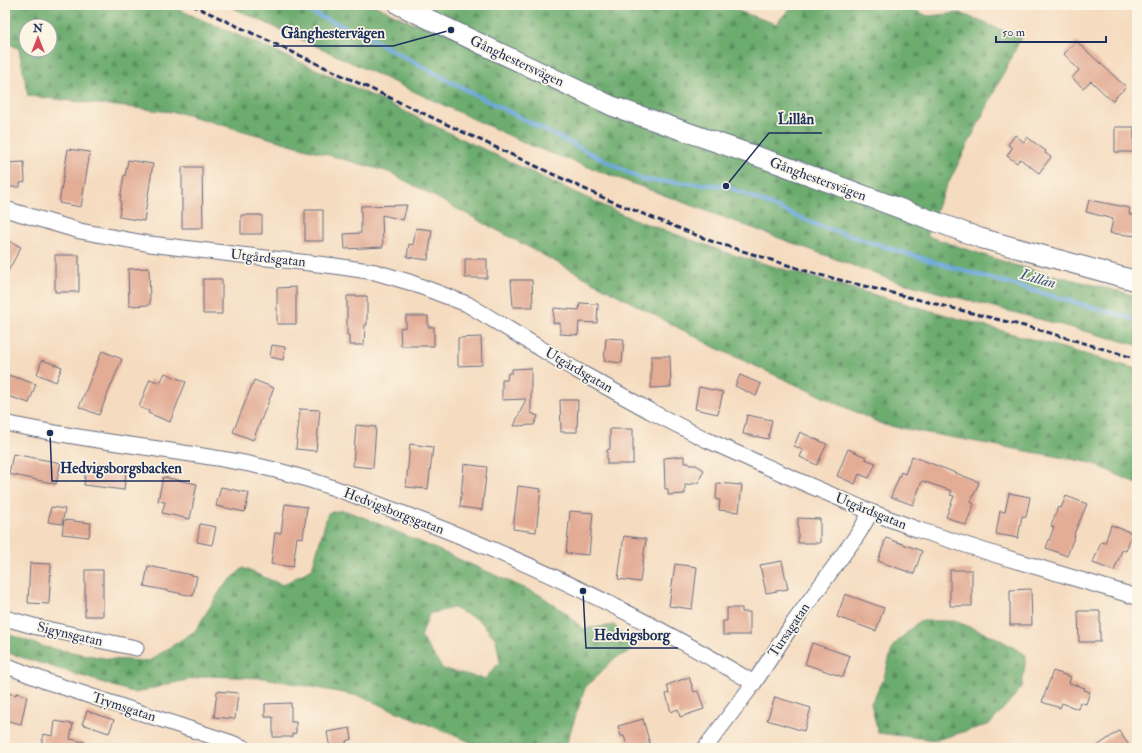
<svg xmlns="http://www.w3.org/2000/svg" width="1142" height="753" viewBox="0 0 1142 753" font-family="'IM FELL Double Pica',serif">
	<style>
		.forest { fill: url(#forest-firs); stroke: #446e66; fill-rule: evenodd }
		.lines { fill: none; stroke-linecap: round; stroke-linejoin: round }
		.stream { stroke: #6da9de; stroke-width: 4.5 }
		.building { fill: #e3ac95 }
		.minor-casing { stroke: #676c80; stroke-width: 17 }
		.tertiary-casing { stroke: #676c80; stroke-width: 21 }
		.minor { stroke: #fff; stroke-width: 15 }
		.tertiary { stroke: #fff; stroke-width: 19 }
		.rail { stroke: #1b2f5e; stroke-width: 3; stroke-dasharray: 6 3; stroke-linecap: butt }
		.labels { text-anchor: middle; dominant-baseline: central; stroke-width: 3.5; stroke-linejoin: round; paint-order: stroke }
		.street-label { font-size: 14px; fill: #1b2f5e; stroke: #fcf5e5 }
		.water-label { font-size: 15px; font-style: italic; fill: #345484; stroke: #fcf5e5 }
		.leader { fill: none; stroke: #1b2f5e; stroke-width: 1.5 }
		.callout-dot { fill: #1b2f5e; stroke: #fcf5e5; stroke-width: 1.5 }
		.callout-label { font-size: 15px; text-anchor: middle; font-weight: bold; fill: #1b2f5e; stroke: #fcf5e5; stroke-width: 3.5; stroke-linejoin: round; paint-order: stroke }
	</style>
	<defs>
		<pattern id="forest-firs" width="22" height="20" patternUnits="userSpaceOnUse"><rect width="22" height="20" fill="#6cac6e"/><path d="M5 1l3.5 6h-7zM16 11l3.5 6h-7z" fill="#588c5e"/></pattern>
	</defs>
	<rect width="100%" height="100%" fill="#fcf5e5"/>
	<filter id="ink" filterUnits="userSpaceOnUse"><feTurbulence type="fractalNoise" baseFrequency=".025" numOctaves="2"/><feDisplacementMap in="SourceGraphic" scale="8" xChannelSelector="R" yChannelSelector="G"/><feConvolveMatrix kernelMatrix="1 2 1 2 8 2 1 2 1" color-interpolation-filters="sRGB"/></filter>
	<filter id="wash" filterUnits="userSpaceOnUse"><feTurbulence type="fractalNoise" baseFrequency=".012" numOctaves="4" result="noise"/><feDisplacementMap in="SourceGraphic" scale="16" xChannelSelector="R" yChannelSelector="G"/><feGaussianBlur stdDeviation="0.9" result="paint"/><feColorMatrix in="noise" values="0 0 0 0 0 0 0 0 0 0 0 0 0 0 0 0 0 1.4 0 .05"/><feComposite in="paint" operator="in"/></filter>
	<g filter="url(#wash)">
		<rect width="100%" height="100%" fill="#f5dcc0"/>
		<!-- forest -->
		<path class="forest" d="M5 5H168L318 70 529 171 628 217 730 254 1137 369V484L1092 463 884 425 716 348 389 172 180 113 28 96 19 49 5 41ZM26 26H50V50H26Z
			M227 5H374L414 24 428 5H724L738 11 776 24 793 5H902L928 16 960 13 1021 38 939 202 927 236 1014 265 1137 296V345L892 280 532 146Z
			M343 510 368 519 540 595 566 613 583 629 614 625 634 649 614 659 585 688 565 748H485L359 696 265 678 206 676 168 684 136 693 5 652V633L44 647 109 659 149 661 195 631 222 588 243 568 282 585 312 569 328 513ZM453 608 479 620 496 639 500 662 485 679 443 669 421 637 429 614Z
			M919 621H955L997 638 1026 655 1022 687 990 724 936 740 878 733 871 703 883 681 893 646Z"/>
		<g class="lines">
			<!-- stream -->
			<path class="stream" d="M293 5 362 34 468 91 643 180 726 186 822 227 934 262 1137 320"/>
		</g>
		<g id="blocks">
			<!-- building -->
			<path class="building" d="M1076 41 1126 87 1112 101 1091 81 1083 88 1072 78 1079 70 1064 54Z
				M1115 127H1134V152H1115Z
				M1015 135 1024 142 1027 137 1046 151 1045 153 1051 157 1039 173 1020 159 1017 163 1007 156 1012 148 1008 145Z
				M68 149 90 152 81 207 59 203Z
				M128 160 153 164 144 221 119 217 121 201 120 200 124 175 125 176Z
				M24 162 25 182 20 183V187H9L5 182V163Z
				M182 167H202L203 228H182Z
				M1089 200 1130 208 1129 214 1137 216V236L1110 233 1113 219 1086 212Z
				M407 205 403 220 382 215 383 247 345 249 344 234 361 233V206Z
				M305 210H323V241H305Z
				M241 215H262V234H241Z
				M416 228 432 230 428 260 407 257 409 244 413 245Z
				M5 239 21 247 5 277Z
				M55 255H79V292H55Z
				M465 259H487V278H465Z
				M149 268 150 305 129 306 128 269Z
				M203 279H222V314H203Z
				M511 280H532L533 307H513Z
				M296 287V324H277V288Z
				M347 296H367V325H365L364 345H349V335H347Z
				M580 303 598 304 597 323 579 322 578 335 560 334V323H553L554 308 579 310Z
				M406 316H428V327H434V346H401L400 328 406 327Z
				M481 337 482 365 458 366V338Z
				M606 338 624 339 622 363 604 361Z
				M272 345 285 347 283 360 270 357Z
				M102 351 122 359 99 415 79 407Z
				M651 356H670L671 387 651 388Z
				M42 360 62 367 56 382 37 374Z
				M531 368V413L538 416 534 425 514 426 526 399 502 400V380H507L508 373H512V369Z
				M165 373 186 382 170 422 148 413 149 411 139 407 150 379 160 383Z
				M5 374 36 384 29 403 5 395Z
				M740 375 761 384 756 396 735 386Z
				M254 380 274 388 253 440 233 432Z
				M699 387 723 392 718 414 695 409Z
				M560 400H578L577 432H561Z
				M300 409 320 410 316 451 296 449Z
				M747 415 772 420 768 439 743 434Z
				M356 425 376 427 373 468 353 466Z
				M610 429H633V464H607V450L610 449Z
				M800 432 827 444 817 465 800 457 803 450 794 446Z
				M410 444 433 447 428 489 406 487Z
				M848 449 866 457 865 459 876 463 869 478 859 474 855 484 837 476Z
				M13 454 61 463 56 484 9 474Z
				M684 456V463H689V465H696L704 470 698 483 685 485V494L668 495V489H665L664 458Z
				M912 456 979 482 971 502 974 504 966 525 946 517 954 496 950 495 952 491 922 481 913 505 891 497 901 472 905 474Z
				M464 464 487 467 482 510 460 507Z
				M86 466 126 472 124 490 84 485Z
				M163 477 197 484 190 519 162 513 165 502 158 501Z
				M717 483 742 485 739 512 719 510 720 500H716Z
				M518 486 541 489 536 532 513 529Z
				M221 487 249 493 245 512 216 506Z
				M1009 493 1030 497 1026 517 1022 516 1018 538 996 534 1000 511 1005 512Z
				M1066 496 1087 504 1074 534 1075 535 1067 556 1046 548 1054 527 1051 526 1058 507 1061 508Z
				M285 504 307 507 303 538 297 537 293 567 271 564 275 533H281Z
				M51 507 65 509 62 524 48 522Z
				M570 511 593 513 589 555 566 553Z
				M798 518 820 519V543H798Z
				M64 520 91 523 89 537 62 534Z
				M200 524 216 527 212 545 197 542Z
				M1111 525 1132 533 1126 551 1122 550 1114 571 1093 563 1101 542 1105 543Z
				M624 536 646 539 640 582 618 579Z
				M886 538 922 551 914 574 878 561Z
				M782 561 788 589 766 593 760 565Z
				M30 563 51 564 49 604 28 603Z
				M675 564 697 567 692 609 669 606Z
				M148 566 197 576 193 596 144 586Z
				M85 570H103V616H85Z
				M950 570H972V606H950Z
				M1031 589 1032 625H1010V590Z
				M845 594 884 608 876 631 837 617Z
				M727 608H742V612H750V635H723V621H727Z
				M1078 611H1100V642H1079Z
				M812 643 850 656 843 677 805 664Z
				M1053 671 1071 677 1069 683 1085 688 1084 690 1090 692 1086 704 1080 702 1078 709 1062 703 1060 708 1042 702Z
				M689 677 694 692 698 691 704 709 680 717 678 709 671 712 666 694 669 693 667 685Z
				M217 691 238 693 235 719 214 717Z
				M9 693 16 695V693L27 696 21 724 5 720V696L8 697Z
				M775 697 811 708 804 731 767 720Z
				M291 703V722H296V733L292 734V737H273V717H265V704Z
				M87 711 114 720 109 733 82 724Z
				M643 719 651 748H628L624 736H621L618 726Z
				M55 721 73 724 70 739 85 742 84 748H41L43 734 53 736Z
				M350 728 352 739 346 741 347 748H330L327 732Z
				M1119 731 1131 748H1094Z"/>
		</g>
	</g>
	<g filter="url(#ink)">
		<use href="#blocks" fill-opacity="0" stroke="#676c80" stroke-width="1"/>
		<g class="lines">
			<defs>
				<path id="minor" d="M5 209 80 231 150 244 232 254 335 266 375 272 409 282 467 304 576 370 650 411 707 440 790 477 871 512 919 530 997 555 1137 597
					M5 423C53 434 102 441 151 448 187 454 223 458 258 466 305 476 351 494 396 511 520 557 640 615 754 683
					M5 618 37 627 136 648
					M5 665 48 682 229 742 244 748
					M705 748 754 683 794 622 858 534 871 512"/>
				<path id="tertiary" d="M399 5 612 106 782 165 980 238 1137 281"/>
			</defs>
			<!-- minor casing -->
			<use href="#minor" class="minor-casing"/>
			<!-- tertiary casing -->
			<use href="#tertiary" class="tertiary-casing"/>
			<!-- minor -->
			<use href="#minor" class="minor"/>
			<!-- tertiary -->
			<use href="#tertiary" class="tertiary"/>
			<!-- rail -->
			<path class="rail" d="M192 5 606 199 711 241 816 274 1040 330 1137 359"/>
		</g>
	</g>
	<g class="labels">
		<!-- street labels -->
		<g class="street-label">
			<text transform="translate(517 61) rotate(25)">Gånghestersvägen</text>
			<text transform="translate(818 179) rotate(20)">Gånghestersvägen</text>
			<text transform="translate(268 258) rotate(6)">Utgårdsgatan</text>
			<text transform="translate(579 370) rotate(30)">Utgårdsgatan</text>
			<text transform="translate(394 511) rotate(21)">Hedvigsborgsgatan</text>
			<text transform="translate(871 511) rotate(22)">Utgårdsgatan</text>
			<text transform="translate(789 630) rotate(-56)">Tursagatan</text>
			<text transform="translate(70 634) rotate(13)">Sigynsgatan</text>
			<text transform="translate(124 707) rotate(18)">Trymsgatan</text>
		</g>
		<!-- water labels -->
		<g class="water-label">
			<text transform="translate(1038 279) rotate(16)">Lillån</text>
		</g>
	</g>
	<!-- callouts -->
	<path class="leader" d="M451 30L393 46H273M726 186L769 133H822M50 433L52 481H190M583 591L586 648H678"/>
	<g class="callout-dot">
		<circle cx="451" cy="30" r="4"/>
		<circle cx="726" cy="186" r="4"/>
		<circle cx="50" cy="433" r="4"/>
		<circle cx="583" cy="591" r="4"/>
	</g>
	<g class="callout-label">
		<text x="333" y="38">Gånghestervägen</text>
		<text x="796" y="124">Lillån</text>
		<text x="121" y="473">Hedvigsborgsbacken</text>
		<text x="632" y="640">Hedvigsborg</text>
	</g>
	<!-- margin -->
	<rect width="1142" height="753" fill="none" stroke="#fcf5e5" stroke-width="20"/>
	<!-- north arrow -->
	<g transform="translate(38 38)"><circle r="19" fill="#fcf5e5" stroke="#a2a6af"/>
	<path d="M0-3L7 15L0 10L-7 15Z" fill="#d1495b"/>
	<text y="-6" font-size="11" font-weight="bold" text-anchor="middle" fill="#1b2f5e">N</text>
	</g>
	<!-- scale -->
	<path d="M996 36v6h110v-6" fill="none" stroke="#1b2f5e" stroke-width="2"/>
	<text x="1002" y="36" font-size="12" fill="#1b2f5e" stroke="#fcf5e5" stroke-width="3" paint-order="stroke">50 m</text>
</svg>
